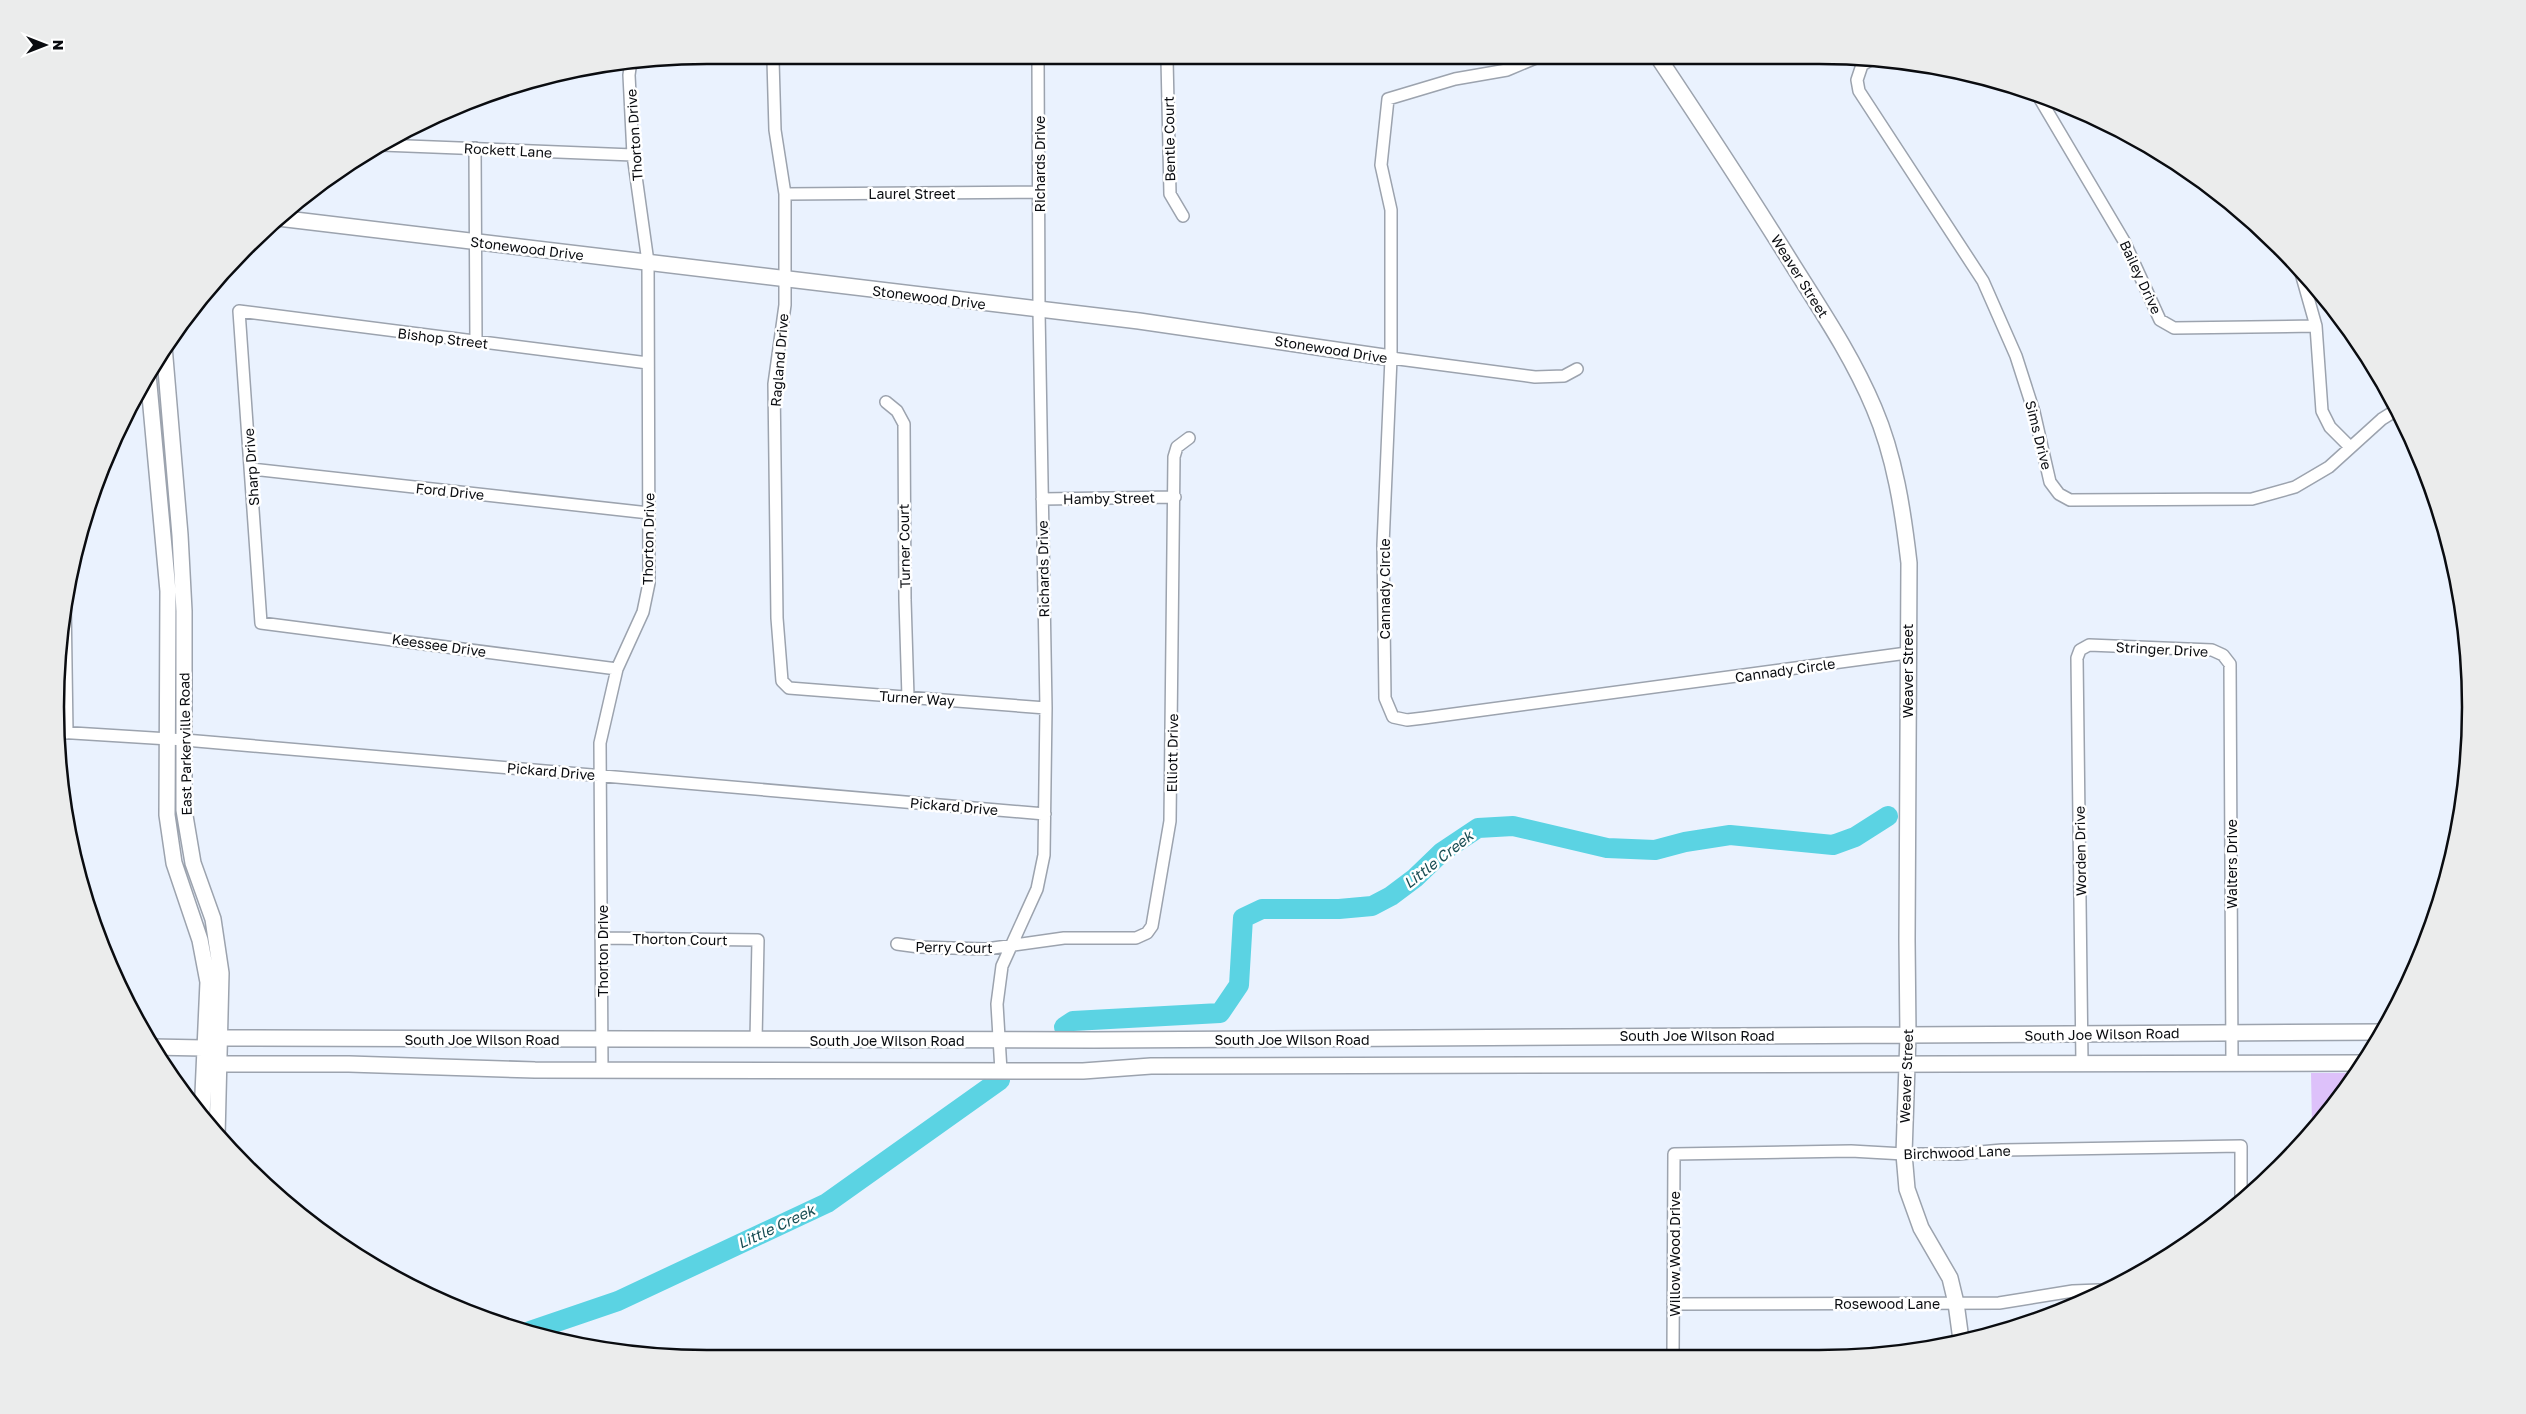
<svg xmlns="http://www.w3.org/2000/svg" width="2526" height="1414" viewBox="0 0 2526 1414" font-family="'Golos Text',sans-serif">
	<style>
		.green { fill: #ddc1fa }
		.lines { fill: none; stroke-linecap: round; stroke-linejoin: round }
		.river { stroke: #5bd3e3; stroke-width: 20 }
		.street-casing { stroke: #9ca3ae; stroke-width: 14 }
		.secondary-casing { stroke: #9ca3ae; stroke-width: 18 }
		.street { stroke: #fff; stroke-width: 11 }
		.secondary { stroke: #fff; stroke-width: 15 }
		.labels { text-anchor: middle; dominant-baseline: central; stroke-width: 5; stroke-linejoin: round; paint-order: stroke }
		.street-label { font-size: 14px; fill: #0a0c10; stroke: #fff }
		.water-label { font-size: 15px; font-style: italic; fill: #184d53; stroke: #fff }
		.rim { fill: none; stroke: #0a0c10; stroke-width: 2.5 }
	</style>
	<rect width="100%" height="100%" fill="#eaf2fe"/>
	<!-- green -->
	<path class="green" d="M2311 1073H2353L2312 1126Z"/>
	<g class="lines">
		<!-- river -->
		<path class="river" d="M1064 1027 1073 1021 1220 1013 1239 985 1243 918 1262 909H1339L1372 906 1391 896 1415 878 1442 852 1478 828 1513 826 1607 848 1655 850 1685 842 1730 835 1833 845 1855 837 1888 816
			M530 1331 618 1301 827 1203 1000 1080"/>
		<defs>
			<path id="street" d="M1538 57 1507 70 1455 79 1388 99 1381 165 1391 210V358L1383 545 1385 698 1393 717 1407 720 1424 718 1907 653
				M1874 58 1862 65 1857 80 1859 91 1983 281 2016 356 2034 412 2050 482 2059 494 2070 500 2252 499 2295 487 2329 467 2382 419 2398 409
				M1167 59 1170 194 1183 216
				M773 60 775 130 785 194V305L774 384 777 618 782 681 789 688 1046 708
				M2040 99 2124 241 2160 320 2174 328 2316 326
				M382 145 633 155
				M475 148 476 342
				M785 194 1039 192
				M2301 273 2316 326 2322 411 2330 427 2350 447
				M1391 358 1535 377 1564 376 1577 369
				M886 402 897 411 904 424 905 600 908 697
				M251 469 649 513
				M1042 499 1175 497
				M65 599 67 733
				M617 669 261 623 239 311 648 363
				M57 732 185 740 1045 814
				M602 938 758 940 756 1040
				M897 944 919 947 986 949 1064 938H1136L1147 933 1152 926 1170 821 1174 457 1177 447 1189 438
				M2082 1063 2077 658 2080 650 2089 645 2212 650 2223 655 2230 664 2232 1063
				M602 1070 600 743 617 669 643 612 649 583 648 262 633 155 629 75 631 61
				M1001 1071 997 1004 1002 966 1037 889 1044 855 1046 708 1039 311 1038 59
				M1673 1304 1999 1303 2073 1291 2099 1290
				M1673 1354 1674 1154 1851 1151 1904 1154H1958L2002 1150 2241 1146V1200"/>
			<path id="secondary" d="M1658 57C1704 126 1750 196 1794 267 1823 313 1853 358 1874 408 1895 457 1903 511 1909 563L1907 940 1908 1035 1904 1154 1907 1189 1921 1228 1950 1278 1956 1303 1961 1340
				M278 218 1139 321 1391 358
				M164 346 180 535 184 611V810L193 863 213 919 221 973 217 1137
				M148 374 168 591 167 815 174 863 200 940 208 982 202 1116
				M152 1047 203 1048 221 1038 1094 1040 2384 1032
				M203 1048 219 1064H349L535 1070 1083 1071 1151 1066 2361 1063"/>
		</defs>
		<!-- street casing -->
		<use href="#street" class="street-casing"/>
		<!-- secondary casing -->
		<use href="#secondary" class="secondary-casing"/>
		<!-- street -->
		<use href="#street" class="street"/>
		<!-- secondary -->
		<use href="#secondary" class="secondary"/>
	</g>
	<g class="labels">
		<!-- street labels -->
		<g class="street-label">
			<text transform="translate(634 135) rotate(-94)">Thorton Drive</text>
			<text transform="translate(1169 139) rotate(-91)">Bentle Court</text>
			<text transform="translate(508 150) rotate(3)">Rockett Lane</text>
			<text transform="translate(1039 164) rotate(-90)">Richards Drive</text>
			<text x="912" y="193">Laurel Street</text>
			<text transform="translate(527 248) rotate(7)">Stonewood Drive</text>
			<text transform="translate(1800 276) rotate(58)">Weaver Street</text>
			<text transform="translate(2141 277) rotate(65)">Bailey Drive</text>
			<text transform="translate(929 297) rotate(7)">Stonewood Drive</text>
			<text transform="translate(443 338) rotate(7)">Bishop Street</text>
			<text transform="translate(1331 349) rotate(9)">Stonewood Drive</text>
			<text transform="translate(779 360) rotate(-85)">Ragland Drive</text>
			<text transform="translate(2039 435) rotate(76)">Sims Drive</text>
			<text transform="translate(251 467) rotate(-94)">Sharp Drive</text>
			<text transform="translate(450 491) rotate(6)">Ford Drive</text>
			<text transform="translate(1109 498) rotate(-1)">Hamby Street</text>
			<text transform="translate(648 539) rotate(-89)">Thorton Drive</text>
			<text transform="translate(904 546) rotate(-91)">Turner Court</text>
			<text transform="translate(1043 569) rotate(-91)">Richards Drive</text>
			<text transform="translate(1384 589) rotate(-90)">Cannady Circle</text>
			<text transform="translate(439 645) rotate(8)">Keessee Drive</text>
			<text transform="translate(2162 649) rotate(3)">Stringer Drive</text>
			<text transform="translate(1785 670) rotate(-8)">Cannady Circle</text>
			<text transform="translate(1907 671) rotate(-90)">Weaver Street</text>
			<text transform="translate(917 698) rotate(4)">Turner Way</text>
			<text transform="translate(185 744) rotate(-91)">East Parkerville Road</text>
			<text transform="translate(1172 753) rotate(-89)">Elliott Drive</text>
			<text transform="translate(551 771) rotate(5)">Pickard Drive</text>
			<text transform="translate(954 806) rotate(5)">Pickard Drive</text>
			<text transform="translate(2080 851) rotate(-91)">Worden Drive</text>
			<text transform="translate(2231 864) rotate(-90)">Walters Drive</text>
			<text transform="translate(680 939) rotate(1)">Thorton Court</text>
			<text transform="translate(954 947) rotate(1)">Perry Court</text>
			<text transform="translate(602 951) rotate(-90)">Thorton Drive</text>
			<text transform="translate(2102 1034) rotate(-1)">South Joe Wilson Road</text>
			<text x="1697" y="1035">South Joe Wilson Road</text>
			<text x="482" y="1039">South Joe Wilson Road</text>
			<text x="1292" y="1039">South Joe Wilson Road</text>
			<text x="887" y="1040">South Joe Wilson Road</text>
			<text transform="translate(1906 1076) rotate(-88)">Weaver Street</text>
			<text transform="translate(1957 1152) rotate(-2)">Birchwood Lane</text>
			<text transform="translate(1674 1254) rotate(-90)">Willow Wood Drive</text>
			<text x="1887" y="1303">Rosewood Lane</text>
		</g>
		<!-- water labels -->
		<g class="water-label">
			<text transform="translate(1438 859) rotate(-38)">Little Creek</text>
			<text transform="translate(776 1226) rotate(-25)">Little Creek</text>
		</g>
	</g>
	<!-- crop -->
	<path d="M0 0H2526V1414H0ZM707 64H1819A643 643 0 0 1 2462 707V707A643 643 0 0 1 1819 1350H707A643 643 0 0 1 64 707V707A643 643 0 0 1 707 64Z" fill="#ebecec" fill-rule="evenodd"/>
	<path class="rim" d="M707 64H1819A643 643 0 0 1 2462 707V707A643 643 0 0 1 1819 1350H707A643 643 0 0 1 64 707V707A643 643 0 0 1 707 64Z"/>
	<!-- north arrow -->
	<g transform="translate(45 45) rotate(90)" stroke="#ffffff" stroke-width="4" paint-order="stroke">
	<path d="M0-4L9 19L0 12L-9 19Z" fill="#0a0c10"/>
	<text y="-8" font-size="14" font-weight="bold" text-anchor="middle" fill="#0a0c10">N</text>
	</g>
</svg>
